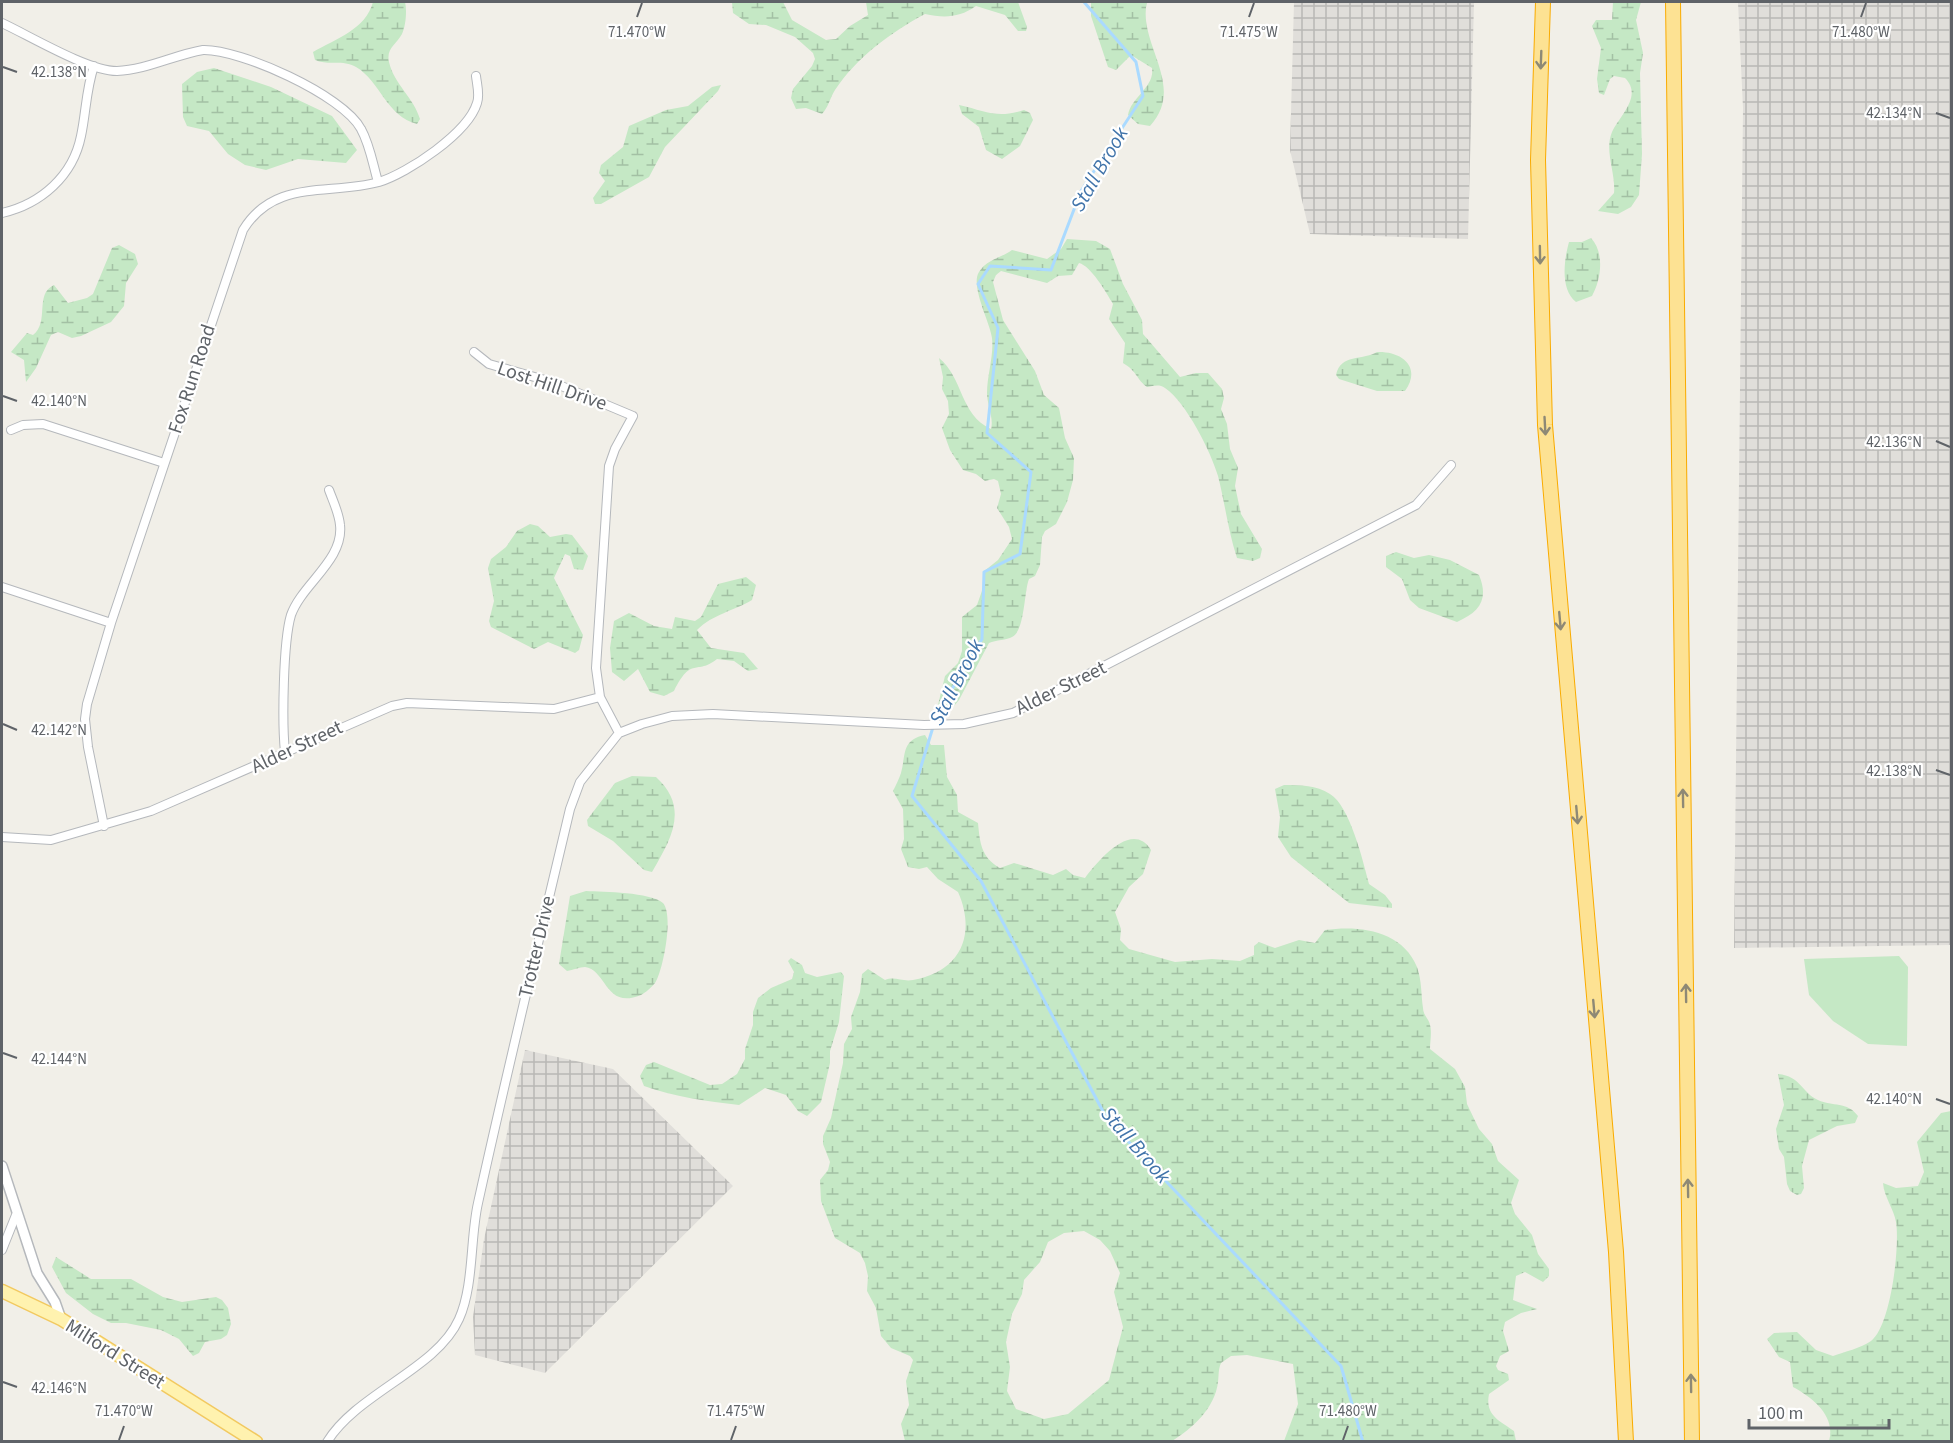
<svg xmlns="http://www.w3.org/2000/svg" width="1953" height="1443" viewBox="0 0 1953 1443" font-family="'Source Sans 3',sans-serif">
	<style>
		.industrial { fill: url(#industrial-grid) }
		.wetland { fill: url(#wetland-marsh); fill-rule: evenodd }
		.pitch { fill: #c5e8c5 }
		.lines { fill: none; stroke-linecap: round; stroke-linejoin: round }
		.stream { stroke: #aadaff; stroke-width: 3 }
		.minor-casing { stroke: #b5b8bc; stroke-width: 10 }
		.tertiary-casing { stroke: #b5b8bc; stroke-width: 12 }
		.primary-casing { stroke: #f2c960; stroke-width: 15 }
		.motorway-casing { stroke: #f9ab00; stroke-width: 16 }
		.minor { stroke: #fff; stroke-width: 8 }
		.tertiary { stroke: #fff; stroke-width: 9 }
		.primary { stroke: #fff2af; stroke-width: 12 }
		.motorway { stroke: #fde293; stroke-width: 14 }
		.oneway { stroke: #8e8975 }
		.ticks { fill: none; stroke: #5f6368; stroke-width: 2 }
		.labels { text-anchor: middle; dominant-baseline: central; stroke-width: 4.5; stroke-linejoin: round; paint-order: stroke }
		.street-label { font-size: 20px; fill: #5f6368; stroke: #fff }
		.water-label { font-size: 21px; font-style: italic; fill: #4174aa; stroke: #fff }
		.ticks-label { font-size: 15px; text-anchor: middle; fill: #5f6368; stroke: #fff; stroke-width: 4.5; stroke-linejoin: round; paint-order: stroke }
	</style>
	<defs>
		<pattern id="industrial-grid" width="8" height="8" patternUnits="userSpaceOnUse" patternTransform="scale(1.5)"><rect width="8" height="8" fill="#e0deda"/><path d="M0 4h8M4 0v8" fill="none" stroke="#b9b8b5"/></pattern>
		<pattern id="wetland-marsh" width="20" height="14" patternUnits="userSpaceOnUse" patternTransform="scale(1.5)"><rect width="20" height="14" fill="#c5e8c5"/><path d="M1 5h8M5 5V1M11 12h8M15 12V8" fill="none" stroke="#a3c0a4"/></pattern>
	</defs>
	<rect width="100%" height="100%" fill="#f1efe8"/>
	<!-- industrial -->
	<path class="industrial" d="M1294 2H1474L1468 239 1310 234 1290 150Z
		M1738 2H1951V945L1734 948 1743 108Z
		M525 1050 613 1069 733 1186 545 1373 475 1355 473 1317 484 1239Z"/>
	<!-- wetland -->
	<path class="wetland" d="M373 2H405C407 10 406 26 402 34 396 45 386 48 389 62 394 84 414 98 420 119L417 124C387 117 380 81 356 67 343 59 328 66 315 60L313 52C336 39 366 29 373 2Z
		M732 2H783L792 20 826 40 836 39 850 26 868 15 866 2H1018L1027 27 1026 31H1018L1005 15 976 6C959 18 944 18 925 14 890 33 857 57 835 90 830 98 828 108 822 114L806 108 796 109 791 98 793 89 812 66 815 59 813 53 795 37 766 25 749 24 733 13Z
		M1091 2H1147C1137 43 1187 86 1150 126L1138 124 1128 115C1131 97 1155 87 1152 68L1131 55 1116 70 1108 67 1091 16Z
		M1613 2H1641L1636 20 1643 53 1640 73 1642 154 1639 195 1631 207 1618 214 1598 211 1614 193C1616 173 1604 151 1612 132 1620 115 1643 96 1625 78L1614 76 1610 79 1604 95 1599 93 1597 79 1601 48 1592 26 1596 20H1612Z
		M214 68 271 87 332 116 357 150 346 163 298 159 266 170 245 165 228 154 209 131 187 126 183 117 182 84 197 72Z
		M721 85 718 91 665 147 649 177 601 204H595L593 198 605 181 599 173 601 165 623 147 629 126 666 110 688 106 712 87Z
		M959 105C986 111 996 119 1024 110L1030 113 1033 120 1020 146 1002 159 986 150 979 127 962 114Z
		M1591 238C1605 253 1601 280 1592 296L1576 302C1560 289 1564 260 1569 242H1582Z
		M1067 239 1096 241 1110 249 1123 284 1142 320 1143 334 1180 377 1196 373H1208L1222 389 1224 398 1221 409 1227 424 1230 449 1238 468 1235 486 1241 514 1262 549 1260 558 1253 561 1237 558C1228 531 1225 503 1218 476 1211 452 1186 402 1165 388 1159 384 1154 386 1147 387 1136 379 1138 372 1123 363L1125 343 1109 319 1113 304C1106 292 1091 266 1079 263L1072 275 1058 276 1047 283 1001 271 996 275 993 282 1003 320 1035 371 1044 395 1059 408 1065 438 1074 458 1073 480 1067 502 1056 524 1045 531 1042 537 1040 565 1035 576 1029 579C1024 591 1025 631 1012 637 1007 640 996 640 989 643L959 700 954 706 943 709 938 705 945 676 958 663 962 651V617L977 605 983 588V572L998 560 1012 539 1009 527 997 508 1001 494 998 481 994 479 985 481 976 474 963 470 950 450 942 428 949 414 948 401 942 389 943 377 939 358C963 377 960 415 991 429 994 418 987 405 987 393 987 375 994 356 992 338 990 322 970 286 979 272 986 260 1001 258 1012 250L1047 259 1061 249Z
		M119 245 135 254 138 264 126 283 124 306 111 322 81 336 72 338 58 332 51 335 36 368 26 382 24 360 11 352 27 333 33 335C50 322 34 294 54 285L68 303 87 298 93 294 112 248Z
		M1377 352C1402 351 1422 367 1405 391H1377L1339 379 1336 375C1341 353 1362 361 1377 352Z
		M530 524 538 526 550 537 566 534 572 535 588 556 583 570 574 569 570 556 565 554 554 578 583 635 579 650 575 653 548 642 534 649 491 627 489 621 494 601 488 568 491 559 506 547 517 531Z
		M1396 552 1414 558 1429 555 1450 560 1479 575C1489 599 1480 612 1457 622L1419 608 1410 600 1402 579 1386 567V556Z
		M746 577 756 585 752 600C734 611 713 614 697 630L711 648 744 653 758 669 748 671 734 661 717 659C696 676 692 655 674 691L664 696 650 692 638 669 624 681 612 672 610 648 614 621 629 613 654 626 672 629 675 617 695 621 701 617 718 584Z
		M925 735 931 745H944L947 777 957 795 958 812 978 823C980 843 981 857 1000 868L1014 863 1053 875 1066 869 1073 875 1085 878C1097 862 1132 819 1151 850L1143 874 1129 887 1115 912 1121 929 1120 940 1129 949 1175 962 1212 959 1240 961 1254 955V946L1259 942 1275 948 1299 940 1315 943 1325 930C1359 925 1402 930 1417 967 1422 981 1421 995 1423 1008 1423 1015 1429 1019 1430 1025 1432 1032 1430 1042 1430 1049L1455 1069 1465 1087 1467 1104 1479 1129 1492 1144 1498 1161 1519 1180 1511 1203 1515 1214 1532 1235 1538 1254 1549 1269V1276L1543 1282 1525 1272 1516 1276 1513 1300 1537 1309 1521 1313 1505 1322 1503 1331 1509 1351 1500 1356 1496 1366 1498 1370 1508 1374 1509 1380 1489 1394C1485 1415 1498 1420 1514 1431L1516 1441H1284L1298 1404 1293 1364 1247 1355 1231 1356 1221 1363C1218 1370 1219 1375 1218 1382 1215 1408 1193 1428 1172 1441H905L901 1424 909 1405 906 1381 913 1360 910 1356 891 1348 881 1336 876 1308 867 1291 868 1276 865 1263 860 1253 835 1238 821 1201 820 1180 828 1170 830 1162 823 1144V1136L831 1118 843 1063 844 1044 852 1029 851 1017 860 992 862 974 868 969 885 980C895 976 902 982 913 980 960 972 977 935 958 892L938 879 927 867 919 869 908 867 901 849 904 839 903 809 893 791C896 785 899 779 901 773 906 755 901 740 925 735ZM1084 1231 1100 1240 1110 1251 1120 1273 1114 1292 1123 1327 1109 1380 1068 1414 1044 1419 1016 1409 1007 1391 1010 1367 1006 1342 1012 1314 1022 1294 1024 1280 1040 1262 1048 1242 1064 1233Z
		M632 776 656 777C690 808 671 839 652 872L644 870 613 841 588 826 587 820 615 783Z
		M1284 785C1301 785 1316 785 1330 794 1350 806 1363 861 1369 884L1385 895 1392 904V908L1349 903 1291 857 1278 837 1280 817 1275 789Z
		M586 891C604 892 650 892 663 903 674 915 663 971 655 983 652 987 645 993 641 995 605 1010 607 970 585 967 580 967 573 970 567 971L559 964 570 896Z
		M791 958 802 965 805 973 817 977 841 972 844 976 839 1022 830 1051V1063L821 1102 807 1116 798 1111 786 1095 765 1088 739 1105C707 1101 674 1097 644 1086L640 1076 646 1065 654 1062 710 1085 722 1084 737 1074 745 1059V1049L753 1025V1012L758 998 771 988 792 979 794 972 788 961Z
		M1778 1074C1801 1076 1802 1093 1818 1100 1833 1107 1847 1101 1858 1116L1855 1123 1837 1126 1809 1140 1802 1166 1804 1188 1801 1194 1797 1195 1790 1191 1787 1184 1784 1157 1779 1149 1776 1129 1784 1105Z
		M1951 1111V1441H1829C1836 1416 1813 1398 1793 1387L1790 1362 1779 1357 1767 1339 1774 1333 1797 1332 1816 1350 1833 1356C1844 1352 1861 1348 1871 1341 1891 1326 1900 1246 1896 1222 1894 1209 1884 1197 1883 1183L1896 1188 1918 1186 1924 1172 1917 1142 1941 1113Z
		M56 1257 91 1279H131L163 1297 182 1302 216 1297 222 1300 228 1308 231 1324 227 1335 221 1339 205 1342 199 1353 193 1356 179 1339 161 1330 126 1323H111L93 1314 66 1293 52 1267Z"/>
	<!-- pitch -->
	<path class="pitch" d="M1899 956 1908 967 1907 1046 1868 1044 1833 1021 1809 995 1804 959Z"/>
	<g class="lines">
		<!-- stream -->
		<path class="stream" d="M1084 2 1136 62 1143 96 1081 191 1051 270 990 266 978 284 998 328 987 433 1031 472 1020 554 984 572 982 639 937 714 912 796 981 881 1107 1119 1341 1366 1363 1442"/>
		<defs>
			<path id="minor" d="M2 23C30 36 88 71 117 71 146 70 174 55 203 50 240 49 343 95 361 129 370 145 373 165 378 182
				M2 213C41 204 73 176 81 136 86 113 86 89 94 66
				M11 430 23 425 43 424 164 463
				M2 587 111 623
				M619 733 642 724 672 716 713 714 924 725 964 724 1013 713 1416 505 1451 465
				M285 752C282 723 283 642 291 615 302 584 344 560 340 525 339 513 333 501 329 490
				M104 826 88 747 85 719 87 704 111 623 243 230C275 178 328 196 379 182 408 173 468 133 477 103 480 95 477 85 476 76
				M2 837 51 840 151 811 392 706 407 703 554 709 600 697
				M2 1250 16 1215
				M327 1442C357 1393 437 1369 459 1319 474 1286 470 1238 478 1203 507 1071 539 940 570 809L580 782 619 733 600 697 596 668 609 466 615 449 633 416 552 382 489 364 474 352"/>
			<path id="tertiary" d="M2 1166 37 1273 55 1302 61 1319"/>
			<path id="primary" d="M2 1291 61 1319 256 1442"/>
			<path id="motorway" d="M1543 2 1538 160 1545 425 1616 1252 1626 1442
				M1673 2 1692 1442"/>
		</defs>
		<!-- minor casing -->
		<use href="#minor" class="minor-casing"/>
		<!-- tertiary casing -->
		<use href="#tertiary" class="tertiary-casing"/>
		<!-- primary casing -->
		<use href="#primary" class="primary-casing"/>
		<!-- motorway casing -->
		<use href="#motorway" class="motorway-casing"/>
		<!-- minor -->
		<use href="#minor" class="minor"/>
		<!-- tertiary -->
		<use href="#tertiary" class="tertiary"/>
		<!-- primary -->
		<use href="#primary" class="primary"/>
		<!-- motorway -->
		<use href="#motorway" class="motorway"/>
	</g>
	<!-- one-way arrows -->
	<defs><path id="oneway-shaft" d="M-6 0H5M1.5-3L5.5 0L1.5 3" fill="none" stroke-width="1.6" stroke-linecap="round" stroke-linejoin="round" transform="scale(1.5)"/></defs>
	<g class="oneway">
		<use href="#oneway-shaft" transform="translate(1541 60) rotate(92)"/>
		<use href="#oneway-shaft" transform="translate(1540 255) rotate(89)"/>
		<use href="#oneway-shaft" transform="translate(1545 426) rotate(87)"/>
		<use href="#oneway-shaft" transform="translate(1560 621) rotate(85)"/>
		<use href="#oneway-shaft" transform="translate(1683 798) rotate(-91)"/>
		<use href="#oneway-shaft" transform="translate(1577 815) rotate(85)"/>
		<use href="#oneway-shaft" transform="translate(1686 993) rotate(-91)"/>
		<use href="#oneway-shaft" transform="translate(1594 1009) rotate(85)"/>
		<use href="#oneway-shaft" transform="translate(1688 1188) rotate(-91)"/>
		<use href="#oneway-shaft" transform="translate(1691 1383) rotate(-91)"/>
	</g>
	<!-- ticks -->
	<path class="ticks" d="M637 17 642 3M1249 17 1254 3M1861 17 1866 3M3 67 17 72M1936 113 1950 118M3 396 17 401M1936 441 1950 447M3 724 17 730M1936 770 1950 775M3 1053 17 1058M1936 1099 1950 1104M3 1382 17 1387M119 1440 124 1426M731 1440 736 1426M1343 1440 1348 1426"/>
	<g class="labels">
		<!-- street labels -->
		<g class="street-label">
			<text transform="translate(192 379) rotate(-72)">Fox Run Road</text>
			<text transform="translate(552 386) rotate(19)">Lost Hill Drive</text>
			<text transform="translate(1061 688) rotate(-26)">Alder Street</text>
			<text transform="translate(297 747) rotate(-25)">Alder Street</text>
			<text transform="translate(537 947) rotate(-77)">Trotter Drive</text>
			<text transform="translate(115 1354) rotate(32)">Milford Street</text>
		</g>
		<!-- water labels -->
		<g class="water-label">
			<text transform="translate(1099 169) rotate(-60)">Stall Brook</text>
			<text transform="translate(956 682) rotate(-63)">Stall Brook</text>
			<text transform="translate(1136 1145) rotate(49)">Stall Brook</text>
		</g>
	</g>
	<g class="ticks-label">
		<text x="637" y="37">71.470°W</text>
		<text x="1249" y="37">71.475°W</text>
		<text x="1861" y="37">71.480°W</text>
		<text x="59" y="77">42.138°N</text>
		<text x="1894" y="118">42.134°N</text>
		<text x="59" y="406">42.140°N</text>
		<text x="1894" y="447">42.136°N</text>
		<text x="59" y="735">42.142°N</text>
		<text x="1894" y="776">42.138°N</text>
		<text x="59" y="1064">42.144°N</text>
		<text x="1894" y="1104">42.140°N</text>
		<text x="59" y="1393">42.146°N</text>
		<text x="124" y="1416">71.470°W</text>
		<text x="736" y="1416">71.475°W</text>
		<text x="1348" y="1416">71.480°W</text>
	</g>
	<!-- border -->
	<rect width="1953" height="1443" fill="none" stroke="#5f6368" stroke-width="6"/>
	<!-- scale -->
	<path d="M1749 1419v9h140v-9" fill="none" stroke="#5f6368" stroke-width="3"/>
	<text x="1758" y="1419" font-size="18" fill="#5f6368" stroke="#ffffff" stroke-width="4.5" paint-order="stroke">100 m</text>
</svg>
